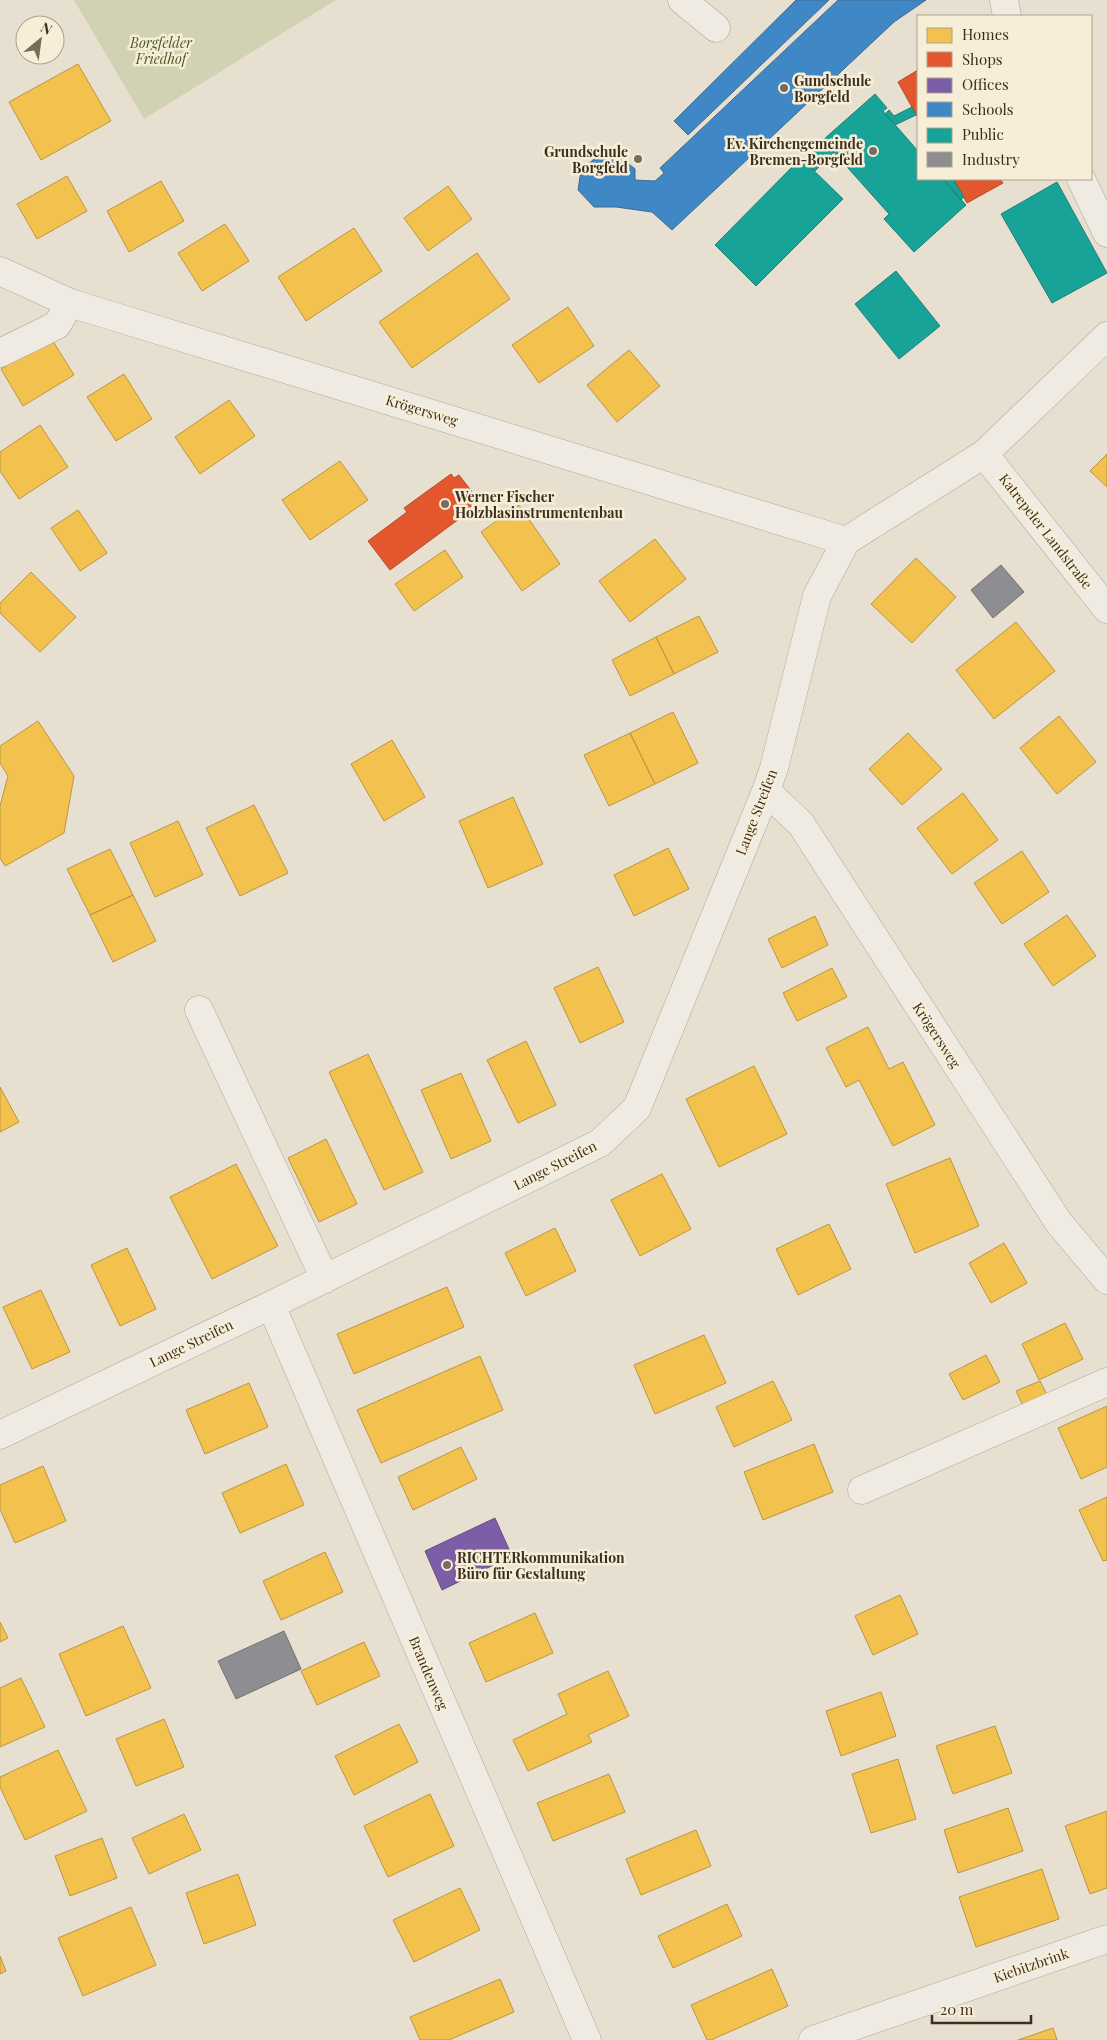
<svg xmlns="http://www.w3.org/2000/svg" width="1107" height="2040" viewBox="0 0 1107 2040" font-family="'Playfair Display',serif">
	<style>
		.cemetery { fill: #d1d1b3 }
		.homes { fill: #f2c14e; stroke: #bc9540 }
		.shops { fill: #e4572e; stroke: #b24b2a }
		.offices { fill: #7b5ea7; stroke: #68507e }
		.schools { fill: #3f88c5; stroke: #3e6d94 }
		.public { fill: #17a398; stroke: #228074 }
		.industry { fill: #8d8d92; stroke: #757070 }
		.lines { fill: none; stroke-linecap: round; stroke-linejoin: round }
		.minor-casing { stroke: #ada599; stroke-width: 29 }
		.minor { stroke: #efebe3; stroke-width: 28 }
		.poi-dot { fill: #786c5e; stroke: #f7eed8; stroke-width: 2 }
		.labels { text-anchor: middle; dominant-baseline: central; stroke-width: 5; stroke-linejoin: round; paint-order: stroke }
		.park-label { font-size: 14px; font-style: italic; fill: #4d5a26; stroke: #f7eed8 }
		.poi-label { font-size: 14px; font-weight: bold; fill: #3d2e20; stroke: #f7eed8; text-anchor: start }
		.street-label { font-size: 14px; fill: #3d2e20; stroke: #f7eed8 }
	</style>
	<rect width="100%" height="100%" fill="#e7e0d1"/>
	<!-- cemetery -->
	<path class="cemetery" d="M74 0H336L144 119Z"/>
	<!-- homes -->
	<path class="homes" d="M78 64 111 121 41 160 9 102Z
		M67 176 87 211 37 239 17 204Z
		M161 181 184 221 129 252 107 211Z
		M448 186 472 219 428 251 404 218Z
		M225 224 249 261 202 291 178 253Z
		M354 228 382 271 306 321 278 277Z
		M477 253 510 299 412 368 379 322Z
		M568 307 594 346 539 383 512 345Z
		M51 338 74 375 23 406 1 369Z
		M629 350 660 386 617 422 587 385Z
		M124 374 152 419 116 441 87 397Z
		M229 400 255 436 200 474 175 437Z
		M40 425 68 467 19 499 0 471V452Z
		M1107 454V487L1090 471Z
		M340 461 368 500 310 540 282 500Z
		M519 505 560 564 522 591 481 532Z
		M78 510 107 553 80 571 51 528Z
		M655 539 686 579 630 622 599 581Z
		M445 550 463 577 414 611 395 584Z
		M916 558 956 597 912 643 871 604Z
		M31 572 76 617 40 652 0 613V603Z
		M699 616 718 652 674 674 656 637Z
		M1016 622 1055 671 994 719 956 670Z
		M656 637 674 674 630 696 612 660Z
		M673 712 698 763 655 784 630 733Z
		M1059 716 1096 762 1057 794 1020 748Z
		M38 721 74 776 64 833 5 866 0 858V806L8 776 0 763V746Z
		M630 733 655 784 609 806 584 755Z
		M908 733 942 769 902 805 869 769Z
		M392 740 425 797 384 821 351 764Z
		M963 793 998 840 952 874 917 828Z
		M513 797 543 864 488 888 459 821Z
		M254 805 288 873 240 896 206 828Z
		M178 821 203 875 155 897 130 843Z
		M668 848 689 889 634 916 614 875Z
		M110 849 133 895 90 915 67 869Z
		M1022 851 1049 892 1002 924 974 883Z
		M133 895 156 941 113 962 90 915Z
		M1067 915 1096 956 1053 986 1024 944Z
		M815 916 828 945 782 968 768 939Z
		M598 967 624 1022 580 1043 554 988Z
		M832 968 847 997 797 1021 783 993Z
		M868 1027 889 1069 903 1062 935 1125 893 1146 859 1080 846 1087 826 1048Z
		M526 1041 556 1105 518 1123 487 1060Z
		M368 1054 423 1172 384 1190 329 1072Z
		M754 1066 787 1134 719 1167 686 1099Z
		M461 1073 491 1141 451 1159 421 1090Z
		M0 1087 19 1122 0 1132Z
		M326 1139 357 1204 319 1222 288 1158Z
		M950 1158 979 1226 915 1253 886 1184Z
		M236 1164 278 1246 212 1279 170 1197Z
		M662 1174 691 1229 640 1256 611 1200Z
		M829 1224 851 1269 798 1295 776 1249Z
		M555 1228 576 1271 526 1296 505 1253Z
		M1004 1243 1027 1283 991 1303 969 1263Z
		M127 1248 156 1309 120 1326 91 1265Z
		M447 1287 464 1327 354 1374 337 1334Z
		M41 1290 70 1352 32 1369 3 1307Z
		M1065 1323 1083 1359 1039 1380 1022 1344Z
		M704 1335 726 1383 655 1414 634 1365Z
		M986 1355 1000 1382 963 1400 949 1374Z
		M480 1356 503 1410 381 1463 357 1410Z
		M773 1381 792 1420 734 1447 716 1407Z
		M1040 1381 1048 1397 1024 1408 1016 1391Z
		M249 1383 268 1427 205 1454 186 1410Z
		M1107 1406V1467L1081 1479 1058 1428Z
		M814 1444 833 1492 763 1520 744 1472Z
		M461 1447 477 1479 413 1510 398 1477Z
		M286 1464 304 1505 240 1533 222 1493Z
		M43 1466 66 1521 15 1543 0 1509V1485Z
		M1107 1497V1560L1103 1561 1079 1510Z
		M325 1552 343 1592 281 1620 263 1581Z
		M900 1595 918 1634 873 1655 855 1616Z
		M535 1613 553 1653 486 1682 469 1643Z
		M0 1622 8 1638 0 1642Z
		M123 1626 151 1688 86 1716 59 1654Z
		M364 1642 380 1676 317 1705 301 1671Z
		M608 1671 629 1716 588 1735 592 1742 528 1771 513 1740 567 1714 558 1694Z
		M21 1678 45 1727 0 1747V1688Z
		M881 1692 896 1736 841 1756 826 1711Z
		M164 1719 184 1767 136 1786 116 1739Z
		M399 1724 418 1762 354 1795 335 1756Z
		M995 1726 1012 1773 953 1794 936 1746Z
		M58 1750 87 1811 25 1840 0 1787V1777Z
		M898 1759 916 1819 871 1833 852 1774Z
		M609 1774 625 1812 553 1841 537 1803Z
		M430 1794 454 1846 388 1877 364 1826Z
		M1008 1808 1023 1851 958 1873 944 1830Z
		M1107 1811V1888L1090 1894 1065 1826Z
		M184 1814 201 1850 149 1874 132 1838Z
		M696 1830 711 1866 641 1895 626 1859Z
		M102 1838 117 1878 70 1896 55 1856Z
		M1042 1869 1059 1919 976 1947 959 1897Z
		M238 1874 256 1925 204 1944 186 1893Z
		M460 1888 480 1930 414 1962 393 1920Z
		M727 1904 742 1936 673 1968 658 1936Z
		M131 1907 156 1965 83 1996 58 1938Z
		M0 1956 6 1971 0 1974Z
		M772 1969 788 2006 711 2040H707L691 2005Z
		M500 1979 514 2012 449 2040H420L410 2017Z
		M1053 2028 1057 2040H1018Z"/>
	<!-- shops -->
	<path class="shops" d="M918 70V118L898 82Z
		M953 179H1000L1003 183 967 203Z
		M451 474 454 478 459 475 476 497 470 501 473 505 457 517 459 519 390 570 368 541 407 512 404 508Z"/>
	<!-- offices -->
	<path class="offices" d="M495 1518 512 1556 442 1590 425 1551Z"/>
	<!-- schools -->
	<path class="schools" d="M796 0H829L688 135 674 121Z
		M838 0H926L894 22 672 230 652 212 616 207H594L578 190 581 170 599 155 617 154 635 169V180L655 181 664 173 660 168Z"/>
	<!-- public -->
	<path class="public" d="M875 94 887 108 883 111 918 151V179H943L966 205 914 252 884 219 889 214 823 140Z
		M912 107 916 115 895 125 885 114 889 110 894 116Z
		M825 142 834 152 815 171 804 161Z
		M801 158 843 199 756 286 715 245Z
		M943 179H953L964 197 961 200Z
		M1057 182 1107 273 1052 303 1001 214Z
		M896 271 940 326 899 359 855 304Z"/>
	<!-- industry -->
	<path class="industry" d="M1001 565 1024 592 993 618 971 590Z
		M284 1631 301 1669 236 1699 218 1661Z"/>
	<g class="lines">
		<defs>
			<path id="minor" d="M682 0 716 28
				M1004 0 1007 16
				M1081 179 1107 233
				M0 271 70 303 846 541
				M0 353 57 325 70 303
				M984 454 1107 609
				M766 791 801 824 1059 1223 1107 1280
				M199 1010 325 1279
				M271 1305 587 2040
				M0 1435 271 1305 600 1143 637 1108 766 791 774 768 817 596 846 541 984 454 1107 336
				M862 1490 1107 1382
				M813 2040 1107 1939"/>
		</defs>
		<!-- minor casing -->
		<use href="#minor" class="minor-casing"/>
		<!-- minor -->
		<use href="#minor" class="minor"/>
	</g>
	<!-- markers -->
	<g class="poi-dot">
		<circle cx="784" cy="88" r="5"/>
		<circle cx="873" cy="151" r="5"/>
		<circle cx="638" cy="159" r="5"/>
		<circle cx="445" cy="504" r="5"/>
		<circle cx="447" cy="1565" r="5"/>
	</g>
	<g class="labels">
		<!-- park labels -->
		<g class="park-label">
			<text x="161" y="42">Borgfelder<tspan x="161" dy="16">Friedhof</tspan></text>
		</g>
		<!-- poi labels -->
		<g class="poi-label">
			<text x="794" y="80">Gundschule<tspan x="794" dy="16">Borgfeld</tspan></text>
			<text x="863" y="143" text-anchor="end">Ev. Kirchengemeinde<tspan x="863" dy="16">Bremen-Borgfeld</tspan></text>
			<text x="628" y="151" text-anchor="end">Grundschule<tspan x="628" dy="16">Borgfeld</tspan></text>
			<text x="455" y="496">Werner Fischer<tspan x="455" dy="16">Holzblasinstrumentenbau</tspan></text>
			<text x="457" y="1557">RICHTERkommunikation<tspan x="457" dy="16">Büro für Gestaltung</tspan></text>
		</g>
		<!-- street labels -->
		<g class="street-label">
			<text transform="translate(422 410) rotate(17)">Krögersweg</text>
			<text transform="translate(1046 531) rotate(52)">Katrepeler Landstraße</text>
			<text transform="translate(756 812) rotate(-69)">Lange Streifen</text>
			<text transform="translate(937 1035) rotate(57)">Krögersweg</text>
			<text transform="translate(555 1165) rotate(-27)">Lange Streifen</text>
			<text transform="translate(191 1343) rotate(-26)">Lange Streifen</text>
			<text transform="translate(429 1673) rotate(67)">Brandenweg</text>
			<text transform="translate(1031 1965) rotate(-19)">Kiebitzbrink</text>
		</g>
	</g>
	<!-- legend -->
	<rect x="917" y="15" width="175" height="165" fill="#f7eed8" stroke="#ada18e"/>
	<rect x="927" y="28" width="25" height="15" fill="#f2c14e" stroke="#ada18e"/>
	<text x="962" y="40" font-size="15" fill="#3d2e20">Homes</text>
	<rect x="927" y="52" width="25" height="15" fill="#e4572e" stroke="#ada18e"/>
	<text x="962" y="65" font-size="15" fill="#3d2e20">Shops</text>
	<rect x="927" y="78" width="25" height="15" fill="#7b5ea7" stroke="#ada18e"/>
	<text x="962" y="90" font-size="15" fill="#3d2e20">Offices</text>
	<rect x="927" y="102" width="25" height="15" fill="#3f88c5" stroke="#ada18e"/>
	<text x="962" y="115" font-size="15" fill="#3d2e20">Schools</text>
	<rect x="927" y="128" width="25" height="15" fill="#17a398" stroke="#ada18e"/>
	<text x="962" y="140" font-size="15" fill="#3d2e20">Public</text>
	<rect x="927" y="152" width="25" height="15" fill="#8d8d92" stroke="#ada18e"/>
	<text x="962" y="165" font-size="15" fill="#3d2e20">Industry</text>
	<!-- north arrow -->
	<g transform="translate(40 40) rotate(29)"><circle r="24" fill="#f7eed8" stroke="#ada18e"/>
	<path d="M0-4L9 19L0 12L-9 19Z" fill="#786c5e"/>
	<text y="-8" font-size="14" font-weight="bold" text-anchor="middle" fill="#3d2e20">N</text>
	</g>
	<!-- scale -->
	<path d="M932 2015v8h99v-8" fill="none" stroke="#3d2e20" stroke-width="2.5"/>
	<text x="940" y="2015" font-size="15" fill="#3d2e20" stroke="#f7eed8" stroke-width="4" paint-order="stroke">20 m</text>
</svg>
